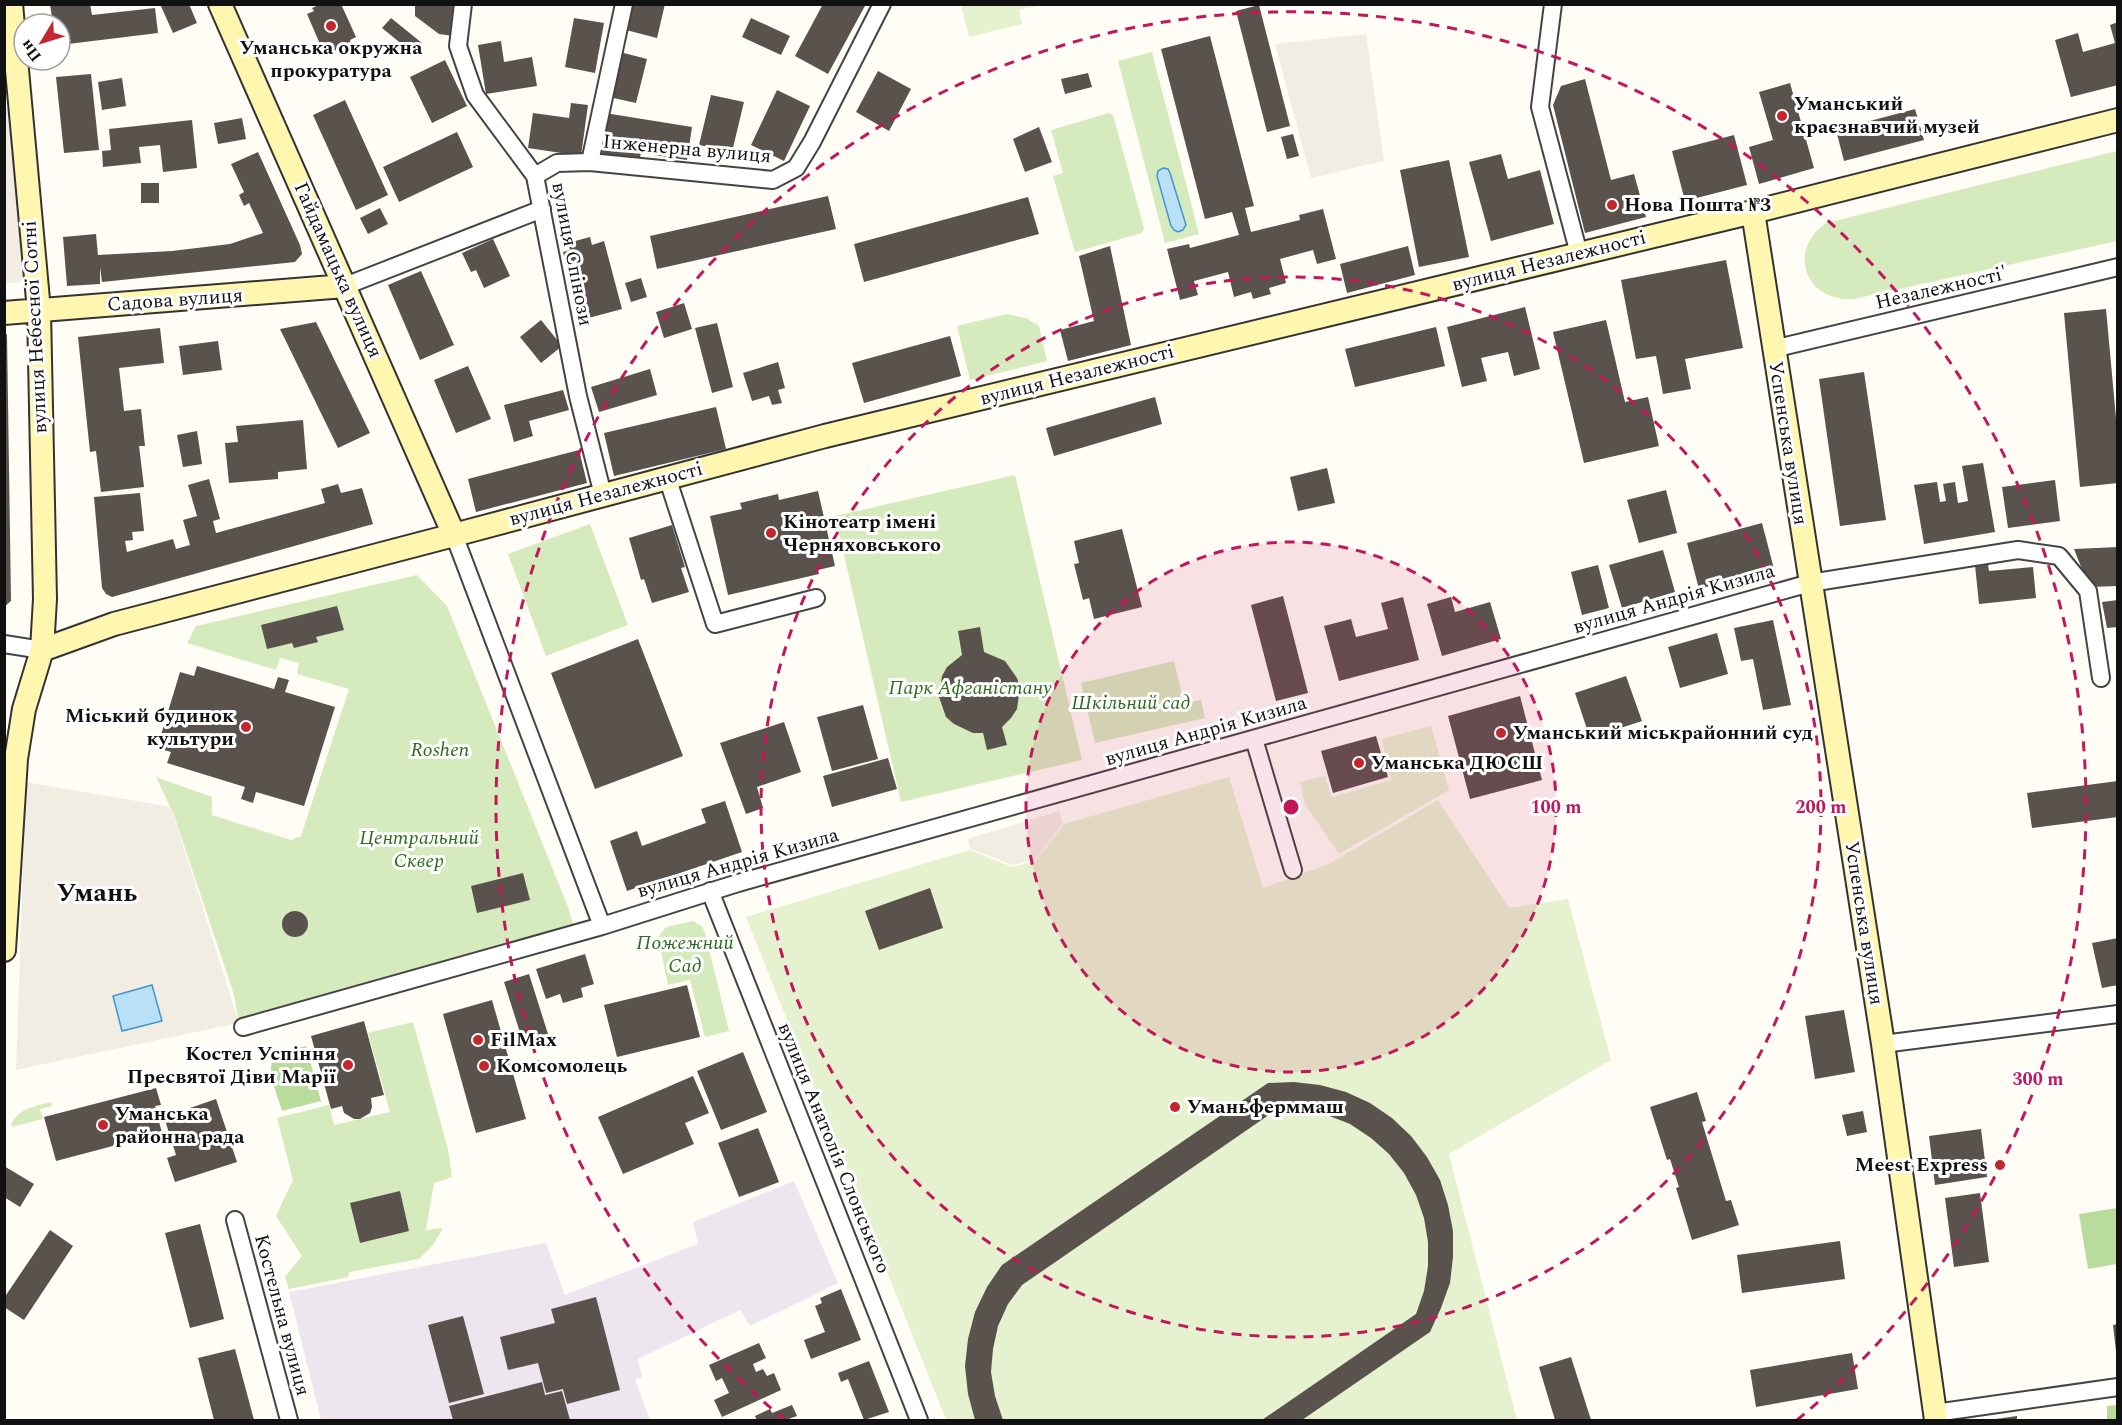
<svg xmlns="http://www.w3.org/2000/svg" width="2122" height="1425" viewBox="0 0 2122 1425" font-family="Spectral,serif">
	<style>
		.industrial { fill: #eee6ef }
		.green { fill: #d5ebbd }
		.forest { fill: #b9dc9c }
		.pitch { fill: #e6f2cf }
		.plaza { fill: #f1ede2 }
		.water { fill: #b9e0f7; stroke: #3f96cf; stroke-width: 1.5 }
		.building { fill: #5a524d }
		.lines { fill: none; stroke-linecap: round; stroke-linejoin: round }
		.street-casing { stroke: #444; stroke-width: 20 }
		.secondary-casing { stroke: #333; stroke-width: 26 }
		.street { stroke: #fff; stroke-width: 16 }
		.secondary { stroke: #fff6b0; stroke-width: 22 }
		.ring { fill: none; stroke: #c2185b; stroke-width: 3; stroke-dasharray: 10 8 }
		.poi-dot { fill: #c4262e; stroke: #fff; stroke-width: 2 }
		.labels { text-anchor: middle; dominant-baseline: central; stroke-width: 6; stroke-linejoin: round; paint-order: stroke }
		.poi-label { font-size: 20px; font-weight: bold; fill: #111; stroke: #fff; text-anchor: start }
		.street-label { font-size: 20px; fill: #111; stroke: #fff }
		.park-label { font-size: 20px; font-style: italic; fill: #2f6b1f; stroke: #fff }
		.district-label { font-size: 26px; font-weight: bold; fill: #111; stroke: #fff }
		.centre { fill: #c2185b; stroke: #fff; stroke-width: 3 }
		.ring-label { font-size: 18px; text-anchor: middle; font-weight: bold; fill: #c2185b; stroke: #fff; stroke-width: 6; stroke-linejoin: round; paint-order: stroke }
	</style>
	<rect width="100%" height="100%" fill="#fffdf5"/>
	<!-- industrial -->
	<path class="industrial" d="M794 1181 838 1283 750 1326 740 1310 638 1359 642 1377 635 1379 650 1420H321L289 1292 546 1243 565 1295 698 1244 693 1222Z"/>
	<!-- green -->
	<path class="green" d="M1152 52 1199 234 1165 243 1118 61Z
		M1109 113 1113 115 1144 228 1142 233 1075 252 1053 176 1063 173 1051 130Z
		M2117 151V241L1854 299C1806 303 1786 251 1826 223Z
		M1007 314 1026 318 1039 326 1047 361 970 380 957 326Z
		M1015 475 1082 760 901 802 835 516Z
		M590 524 628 625 546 656 508 554Z
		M417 575 447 606 568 907 574 926 239 1023 234 995 174 815 156 777 212 797V815L291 840 301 836 349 689 297 674 299 663 280 658 276 670 187 643 196 626Z
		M1174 661 1184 703 1201 700 1205 718 1095 743 1081 683Z
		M693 921 702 926 705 933 729 1031 705 1037 690 980 668 985 658 937 666 927Z
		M413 1022 448 1149 452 1177 434 1183 426 1230 443 1228 433 1245 419 1259 349 1272 348 1277 289 1289 285 1277 302 1256 276 1216 293 1180 277 1118 329 1105 334 1125 390 1112 368 1033Z
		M51 1102 52 1106 40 1109 43 1119 12 1127V1122C21 1108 35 1106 51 1102Z"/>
	<!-- forest -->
	<path class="forest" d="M306 1046 321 1101 282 1111C278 1096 262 1063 278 1054 286 1049 297 1048 306 1046Z
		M2117 1208V1264L2088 1269 2079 1214Z
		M2117 1405V1420H2107V1406Z"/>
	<!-- pitch -->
	<path class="pitch" d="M961 5V4L1041 5 1019 10 1022 24 969 37Z
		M1431 726 1449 790 1339 854 1305 804 1300 782 1325 776 1332 797 1391 780 1382 739Z
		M1229 777 1263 888 1329 864 1438 800 1509 908 1568 899 1611 1060 1449 1154 1517 1420H946L746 917 970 850 1012 867 1036 861 1064 824Z"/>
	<!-- plaza -->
	<path class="plaza" d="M1366 34 1384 161 1311 178 1275 44Z
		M10 107 23 282 5 283 4 108Z
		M26 782 171 807 239 1023 16 1070Z
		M1059 811 1063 823 1036 859 1013 865 970 849 968 839Z"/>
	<!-- water -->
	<path class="water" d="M1163 168 1168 169 1170 173 1186 225 1183 230 1178 232 1174 230 1171 226 1157 176 1158 171Z
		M152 985 162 1021 122 1031 113 996Z"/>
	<!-- building -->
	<path class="building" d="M50 4H90L92 15 155 8 158 33 60 45V24H53Z
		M160 4H189L197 23 173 33Z
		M321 4H341L356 37 350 40 351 43 332 52 330 48 323 51 307 14 314 11 312 8Z
		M415 4H455L453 36 439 34 415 16Z
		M632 4H665L657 38 626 30Z
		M823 4H866L828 74 795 56Z
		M1259 5 1290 126 1267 132 1236 11Z
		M391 18 422 43 414 54 382 28Z
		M574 18 604 23 595 73 565 67Z
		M751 18 790 36 781 55 742 37Z
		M2118 22V85L2071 97 2055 40 2078 33 2083 52 2115 43 2110 25Z
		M1210 36 1254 206 1245 208 1251 232 1300 220 1299 215 1323 209 1336 259 1317 264 1313 250 1280 259 1286 283 1269 288 1271 294 1253 299 1251 292 1234 297 1228 272 1194 281 1198 295 1180 300 1167 249 1189 244 1190 248 1239 235 1232 212 1205 219 1161 49Z
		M501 41 504 62 532 57 537 86 486 94 478 45Z
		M620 52 647 59 636 103 609 97Z
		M445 60 467 106 432 123 410 77Z
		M878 71 911 89 889 131 856 112Z
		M1088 73 1092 87 1065 94 1061 79Z
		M91 74 99 150 64 153 56 77Z
		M122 78 126 106 102 110 98 82Z
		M1585 79 1611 180 1634 174 1646 217 1585 233 1553 105 1561 86Z
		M1790 83 1814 168 1759 184 1749 147 1773 140 1759 92Z
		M777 90 810 106 784 161 751 145Z
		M711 95 744 102 732 152 699 145Z
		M345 100 388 195 356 210 313 115Z
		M571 103 588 105 581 156 528 148 533 113 569 118Z
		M1915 109 1924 140 1844 161 1836 130Z
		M605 113 692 127 687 160 641 153 639 162 597 153Z
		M242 118 246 139 218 144 214 123Z
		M192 120 197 168 163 172 160 145 139 147 141 163 103 167 102 151 111 150 109 129Z
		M1039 127 1052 162 1025 172 1013 139Z
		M457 132 473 167 399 202 383 167Z
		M1293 134 1299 156 1287 159 1281 137Z
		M1734 135 1747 185 1685 201 1672 151Z
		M258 152 300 245 302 254 295 262 102 282 100 267V284L67 286 63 237 96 234 98 255 172 251 230 244 263 233 249 203 244 206 239 195 244 192 231 164Z
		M1501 154 1508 179 1540 170 1554 224 1491 241 1469 162Z
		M1449 160 1469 257 1419 267 1400 170Z
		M141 183H159V203H141Z
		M828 196 836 229 657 269 650 236Z
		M1028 197 1039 234 864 282 854 244Z
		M380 208 388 224 368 234 360 218Z
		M590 237 592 245 604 241 622 309 581 320 563 252 570 250 568 243Z
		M493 239 510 276 484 288 476 270 471 272 462 253Z
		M1110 246 1131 345 1068 361 1060 330 1094 321 1079 256Z
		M1408 246 1415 275 1347 293 1340 264Z
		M1726 260 1743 348 1685 359 1691 389 1663 394 1656 356 1636 359 1621 280Z
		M421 271 454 345 420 360 388 285Z
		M641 278 647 297 631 302 625 283Z
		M684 303 692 329 664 338 656 312Z
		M1525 307 1540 369 1514 376 1508 352 1481 358 1487 381 1462 387 1447 327Z
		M2106 309 2118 440V483L2080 487 2064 313Z
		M541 320 562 346 541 363 520 337Z
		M1606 320 1625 402 1648 397 1659 446 1584 463 1553 332Z
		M316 322 370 433 338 448 280 329Z
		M717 323 733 387 712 393 695 328Z
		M1436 327 1445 366 1355 387 1345 349Z
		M160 328 164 363 119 368 124 411 141 409 145 446H139L144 487 101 492 96 451 90 452 78 337Z
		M7 334 11 601 4 607V335Z
		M950 336 961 376 864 403 852 363Z
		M218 341 222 370 183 375 179 346Z
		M778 362 785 388 778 390 782 403 772 405 769 396 752 401 743 373Z
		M468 366 491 419 456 433 434 380Z
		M650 369 657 395 599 412 591 387Z
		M1864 372 1886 520 1840 526 1819 379Z
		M563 390 569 410 529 421 533 436 514 442 504 405Z
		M1155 397 1162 424 1054 456 1046 428Z
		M716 407 726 449 614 476 604 433Z
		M303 420 307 469 278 472V479L229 483 225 443 238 442 236 426Z
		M197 431 202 464 183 467 177 435Z
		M579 450 587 483 476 512 468 479Z
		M1983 463 1995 532 1924 544 1914 485 1937 482 1940 502 1946 501 1943 484 1955 482 1958 503 1968 501 1962 466Z
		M1327 468 1335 503 1298 511 1290 477Z
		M209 479 220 519 213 521 216 533 325 503 321 489 338 484 341 493 362 488 373 524 112 597 106 594 102 588 94 497 140 493 144 531 132 532 133 540 125 541 127 552 173 539 176 549 190 545 183 520 197 516 188 485Z
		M2055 480 2060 521 2008 528 2002 487Z
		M1666 490 1677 533 1639 543 1627 500Z
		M818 491 835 566 818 570 819 574 728 595 710 516 742 509 740 503 778 494 779 500Z
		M1762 523 1774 569 1699 589 1687 543Z
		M672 525 685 567 681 568 689 592 652 603 644 579 641 580 629 538Z
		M1122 529 1142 607 1094 619 1089 598 1083 600 1074 564 1079 563 1074 541Z
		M2118 547V586L2089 587 2074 549Z
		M1663 550 1675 592 1622 608 1609 565Z
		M1988 564 1989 571 2033 567 2036 598 1979 604 1975 565Z
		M1598 565 1609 608 1582 615 1571 572Z
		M1283 596 1308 693 1276 701 1251 605Z
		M1403 597 1419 660 1339 681 1324 626 1351 619 1356 637 1388 629 1381 603Z
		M1451 597 1455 612 1490 602 1501 639 1442 656 1427 604Z
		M2118 600V627L2107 628 2102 602Z
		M337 606 344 630 316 637 318 642 294 648 292 643 267 649 261 625Z
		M1773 620 1791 705 1763 710 1753 659 1741 661 1734 628Z
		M980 627 984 652 1005 661 1017 678 1020 688 1017 709 1011 718 1002 727 1007 745 987 750 983 733H973L954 724 946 717 939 697 942 676 947 667 962 655 958 631Z
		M1717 633 1728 674 1680 688 1668 647Z
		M638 639 683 756 595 789 551 673Z
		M197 666 274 689 278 677 289 680 285 692 335 707 304 806 256 792 253 803 241 799 245 787 167 763 171 752 157 748 180 672 194 676Z
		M1626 676 1642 721 1590 738 1575 693Z
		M1520 696 1542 780 1470 799 1448 716Z
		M863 705 878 759 832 771 817 717Z
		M784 722 801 772 757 787 763 808 746 814 720 743Z
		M1376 736 1388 777 1333 793 1321 751Z
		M888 758 897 789 832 807 823 776Z
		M2118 781V817L2032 828 2027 793Z
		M725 801 742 852 627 891 610 841 637 831 642 846 706 823 701 809Z
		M523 873 530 900 477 913 471 886Z
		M930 888 943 928 879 950 865 911Z
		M282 924a13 13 0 1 1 26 0a13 13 0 1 1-26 0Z
		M2118 938V985L2102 988 2092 943Z
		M585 954 594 984 581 988 583 997 563 1003 560 994 546 999 536 969Z
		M529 974 548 1034 523 1042 504 982Z
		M687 985 700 1037 617 1057 604 1005Z
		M492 1000 526 1119 476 1133 443 1014Z
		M1844 1010 1855 1072 1815 1079 1805 1016Z
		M364 1021 384 1095 371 1098 372 1107 370 1113 360 1119H354L344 1113 342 1106 331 1109 311 1036Z
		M743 1052 767 1112 721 1130 697 1071Z
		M693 1076 709 1113 685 1123 694 1144 623 1174 598 1117Z
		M1294 1082 1320 1085 1346 1092 1370 1103 1392 1118 1411 1136 1427 1157 1440 1180 1448 1205 1453 1231V1257L1450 1283 1441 1308 1430 1332 1302 1420H1262L1416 1314 1424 1291 1428 1266V1242L1424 1218 1416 1195 1404 1173 1389 1154 1371 1138 1350 1124 1327 1115 1303 1109 1279 1108 1022 1285 1008 1304 998 1326 993 1349 991 1372 995 1396 1003 1420H975L968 1394 965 1366 968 1339 975 1312 987 1287 1002 1265 1268 1083Z
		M156 1088 161 1105 155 1106 162 1133 56 1161 44 1117Z
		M1697 1092 1706 1121 1702 1122 1726 1201 1731 1200 1739 1225 1692 1240 1676 1188 1679 1187 1670 1159 1667 1160 1650 1107Z
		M216 1099 237 1162 175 1182 167 1158 176 1155 164 1117Z
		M1863 1111 1867 1132 1847 1136 1842 1115Z
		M758 1128 779 1182 739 1197 718 1143Z
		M1981 1129 1987 1177 1935 1185 1929 1136Z
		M4 1166 34 1184 20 1207 4 1197Z
		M400 1191 409 1231 360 1243 350 1203Z
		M1980 1193 1989 1262 1954 1267 1945 1198Z
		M200 1224 224 1319 190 1328 165 1233Z
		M50 1230 73 1246 24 1320 4 1307V1298Z
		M1840 1241 1845 1279 1742 1293 1737 1255Z
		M841 1289 861 1340 811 1359 804 1340 825 1332 815 1306 822 1303 820 1298Z
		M596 1297 620 1390 567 1404 563 1389 546 1393 538 1363 508 1370 500 1337 555 1323 551 1309Z
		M463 1316 484 1394 449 1403 428 1325Z
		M2118 1324V1351H2116L2113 1325Z
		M759 1343 766 1358 753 1364 756 1372 763 1369 767 1376 774 1373 781 1390 722 1417 714 1400 729 1393 722 1378 716 1381 709 1365Z
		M235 1349 254 1420H214L198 1358Z
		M1852 1353 1858 1389 1756 1407 1750 1370Z
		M1571 1357 1591 1420H1555L1539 1367Z
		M869 1361 889 1412 864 1420 848 1379 841 1382 838 1373Z
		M542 1382 545 1395 562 1391 570 1420H453L449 1406Z
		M792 1405 797 1416 786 1420H757L755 1416 770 1409 772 1413Z
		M2017 1416V1420H1996V1419Z"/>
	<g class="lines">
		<defs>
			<path id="street" d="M463 4 458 46 475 95 535 176 578 396 603 495
				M1553 4 1540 107 1579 254
				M590 162 624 4
				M535 176 557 163 590 162 773 180 796 168 812 142 882 4
				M345 286 542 209
				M1773 349 2118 267
				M667 477 715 624 816 598
				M454 535 602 926
				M4 644 42 650
				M1254 739 1293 870
				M710 891 919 1420
				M243 1027 602 926 738 883 1810 583 2018 550 2059 556 2088 591 2101 678
				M1883 1044 2118 1014
				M235 1220 289 1420
				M1935 1413 2118 1387"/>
			<path id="secondary" d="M220 4 454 535
				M1753 212 1883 1044 1936 1420
				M4 313 345 286
				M42 650 114 624 454 535 825 436 1753 212 2118 120
				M4 950 16 759 24 709 42 650 45 599 39 311 11 4"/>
		</defs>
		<!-- street casing -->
		<use href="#street" class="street-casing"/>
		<!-- secondary casing -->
		<use href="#secondary" class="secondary-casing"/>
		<!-- street -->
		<use href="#street" class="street"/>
		<!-- secondary -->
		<use href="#secondary" class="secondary"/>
	</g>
	<!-- distance rings -->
	<circle cx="1291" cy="807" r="265" fill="#c2185b" fill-opacity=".12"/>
	<g class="ring">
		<circle cx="1291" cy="807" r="265"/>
		<circle cx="1291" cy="807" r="530"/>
		<path d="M785 1420A795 795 0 1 1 1797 1420"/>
	</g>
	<!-- markers -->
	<g class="poi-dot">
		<circle cx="331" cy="26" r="6"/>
		<circle cx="1782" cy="116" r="6"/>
		<circle cx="1612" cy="205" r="6"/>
		<circle cx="771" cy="533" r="6"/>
		<circle cx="246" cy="727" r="6"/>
		<circle cx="1501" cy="733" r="6"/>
		<circle cx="1359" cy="763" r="6"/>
		<circle cx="478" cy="1040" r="6"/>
		<circle cx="348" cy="1065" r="6"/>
		<circle cx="484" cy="1066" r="6"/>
		<circle cx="1175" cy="1107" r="6"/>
		<circle cx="103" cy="1125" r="6"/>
		<circle cx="2000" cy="1165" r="6"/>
	</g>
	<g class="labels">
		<!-- poi labels -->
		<g class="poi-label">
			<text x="331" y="48" text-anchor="middle">Уманська окружна<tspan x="331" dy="23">прокуратура</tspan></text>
			<text x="1794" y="104">Уманський<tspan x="1794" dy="23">краєзнавчий музей</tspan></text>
			<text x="1624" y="205">Нова Пошта №3</text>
			<text x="783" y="522">Кінотеатр імені<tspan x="783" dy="23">Черняховського</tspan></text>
			<text x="234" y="716" text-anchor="end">Міський будинок<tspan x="234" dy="23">культури</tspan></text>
			<text x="1513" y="733">Уманський міськрайонний суд</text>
			<text x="1371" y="763">Уманська ДЮСШ</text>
			<text x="490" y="1040">FilMax</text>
			<text x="336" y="1054" text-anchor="end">Костел Успіння<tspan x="336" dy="23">Пресвятої Діви Марії</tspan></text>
			<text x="496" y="1066">Комсомолець</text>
			<text x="1187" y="1107">Уманьферммаш</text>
			<text x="115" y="1114">Уманська<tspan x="115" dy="23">районна рада</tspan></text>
			<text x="1988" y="1165" text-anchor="end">Meest Express</text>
		</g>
		<!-- street labels -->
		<g class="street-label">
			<text transform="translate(687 149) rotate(5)">Інженерна вулиця</text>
			<text transform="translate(572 254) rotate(79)">вулиця Спінози</text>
			<text transform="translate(1549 261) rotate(-14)">вулиця Незалежності</text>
			<text transform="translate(338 270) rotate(66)">Гайдамацька вулиця</text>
			<text transform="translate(1941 288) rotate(-13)">Незалежності'</text>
			<text transform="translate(175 300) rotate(-4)">Садова вулиця</text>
			<text transform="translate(35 327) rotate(-93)">вулиця Небесної Сотні</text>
			<text transform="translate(1077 375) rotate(-14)">вулиця Незалежності</text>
			<text transform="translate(1788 443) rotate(81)">Успенська вулиця</text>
			<text transform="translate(606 494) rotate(-15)">вулиця Незалежності</text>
			<text transform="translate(1674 599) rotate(-16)">вулиця Андрія Кизила</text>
			<text transform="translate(1206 731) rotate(-16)">вулиця Андрія Кизила</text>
			<text transform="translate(738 863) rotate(-16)">вулиця Андрія Кизила</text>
			<text transform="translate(1864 923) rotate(81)">Успенська вулиця</text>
			<text transform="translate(834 1148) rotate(68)">вулиця Анатолія Слонського</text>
			<text transform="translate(282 1315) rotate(75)">Костельна вулиця</text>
		</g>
		<!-- park labels -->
		<g class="park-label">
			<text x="970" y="688">Парк Афганістану</text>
			<text x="1131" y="703">Шкільний сад</text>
			<text x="440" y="750">Roshen</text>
			<text x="419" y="838">Центральний<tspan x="419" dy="23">Сквер</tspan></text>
			<text x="685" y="943">Пожежний<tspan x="685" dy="23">Сад</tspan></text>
		</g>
		<!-- district labels -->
		<g class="district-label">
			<text x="97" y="893">Умань</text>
		</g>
	</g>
	<circle cx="1291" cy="807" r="9" class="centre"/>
	<g class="ring-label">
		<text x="1556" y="813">100 m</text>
		<text x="1821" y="813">200 m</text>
		<text x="2038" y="1085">300 m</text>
	</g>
	<!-- border -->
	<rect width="2122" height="1425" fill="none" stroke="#111111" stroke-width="12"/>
	<!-- north arrow -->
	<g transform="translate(42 42) rotate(232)"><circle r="28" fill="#ffffff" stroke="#a0a0a0" stroke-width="1.5"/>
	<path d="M0-4.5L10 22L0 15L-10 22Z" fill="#c4262e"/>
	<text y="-9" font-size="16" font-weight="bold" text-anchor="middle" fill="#111111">Пн</text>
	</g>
</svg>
